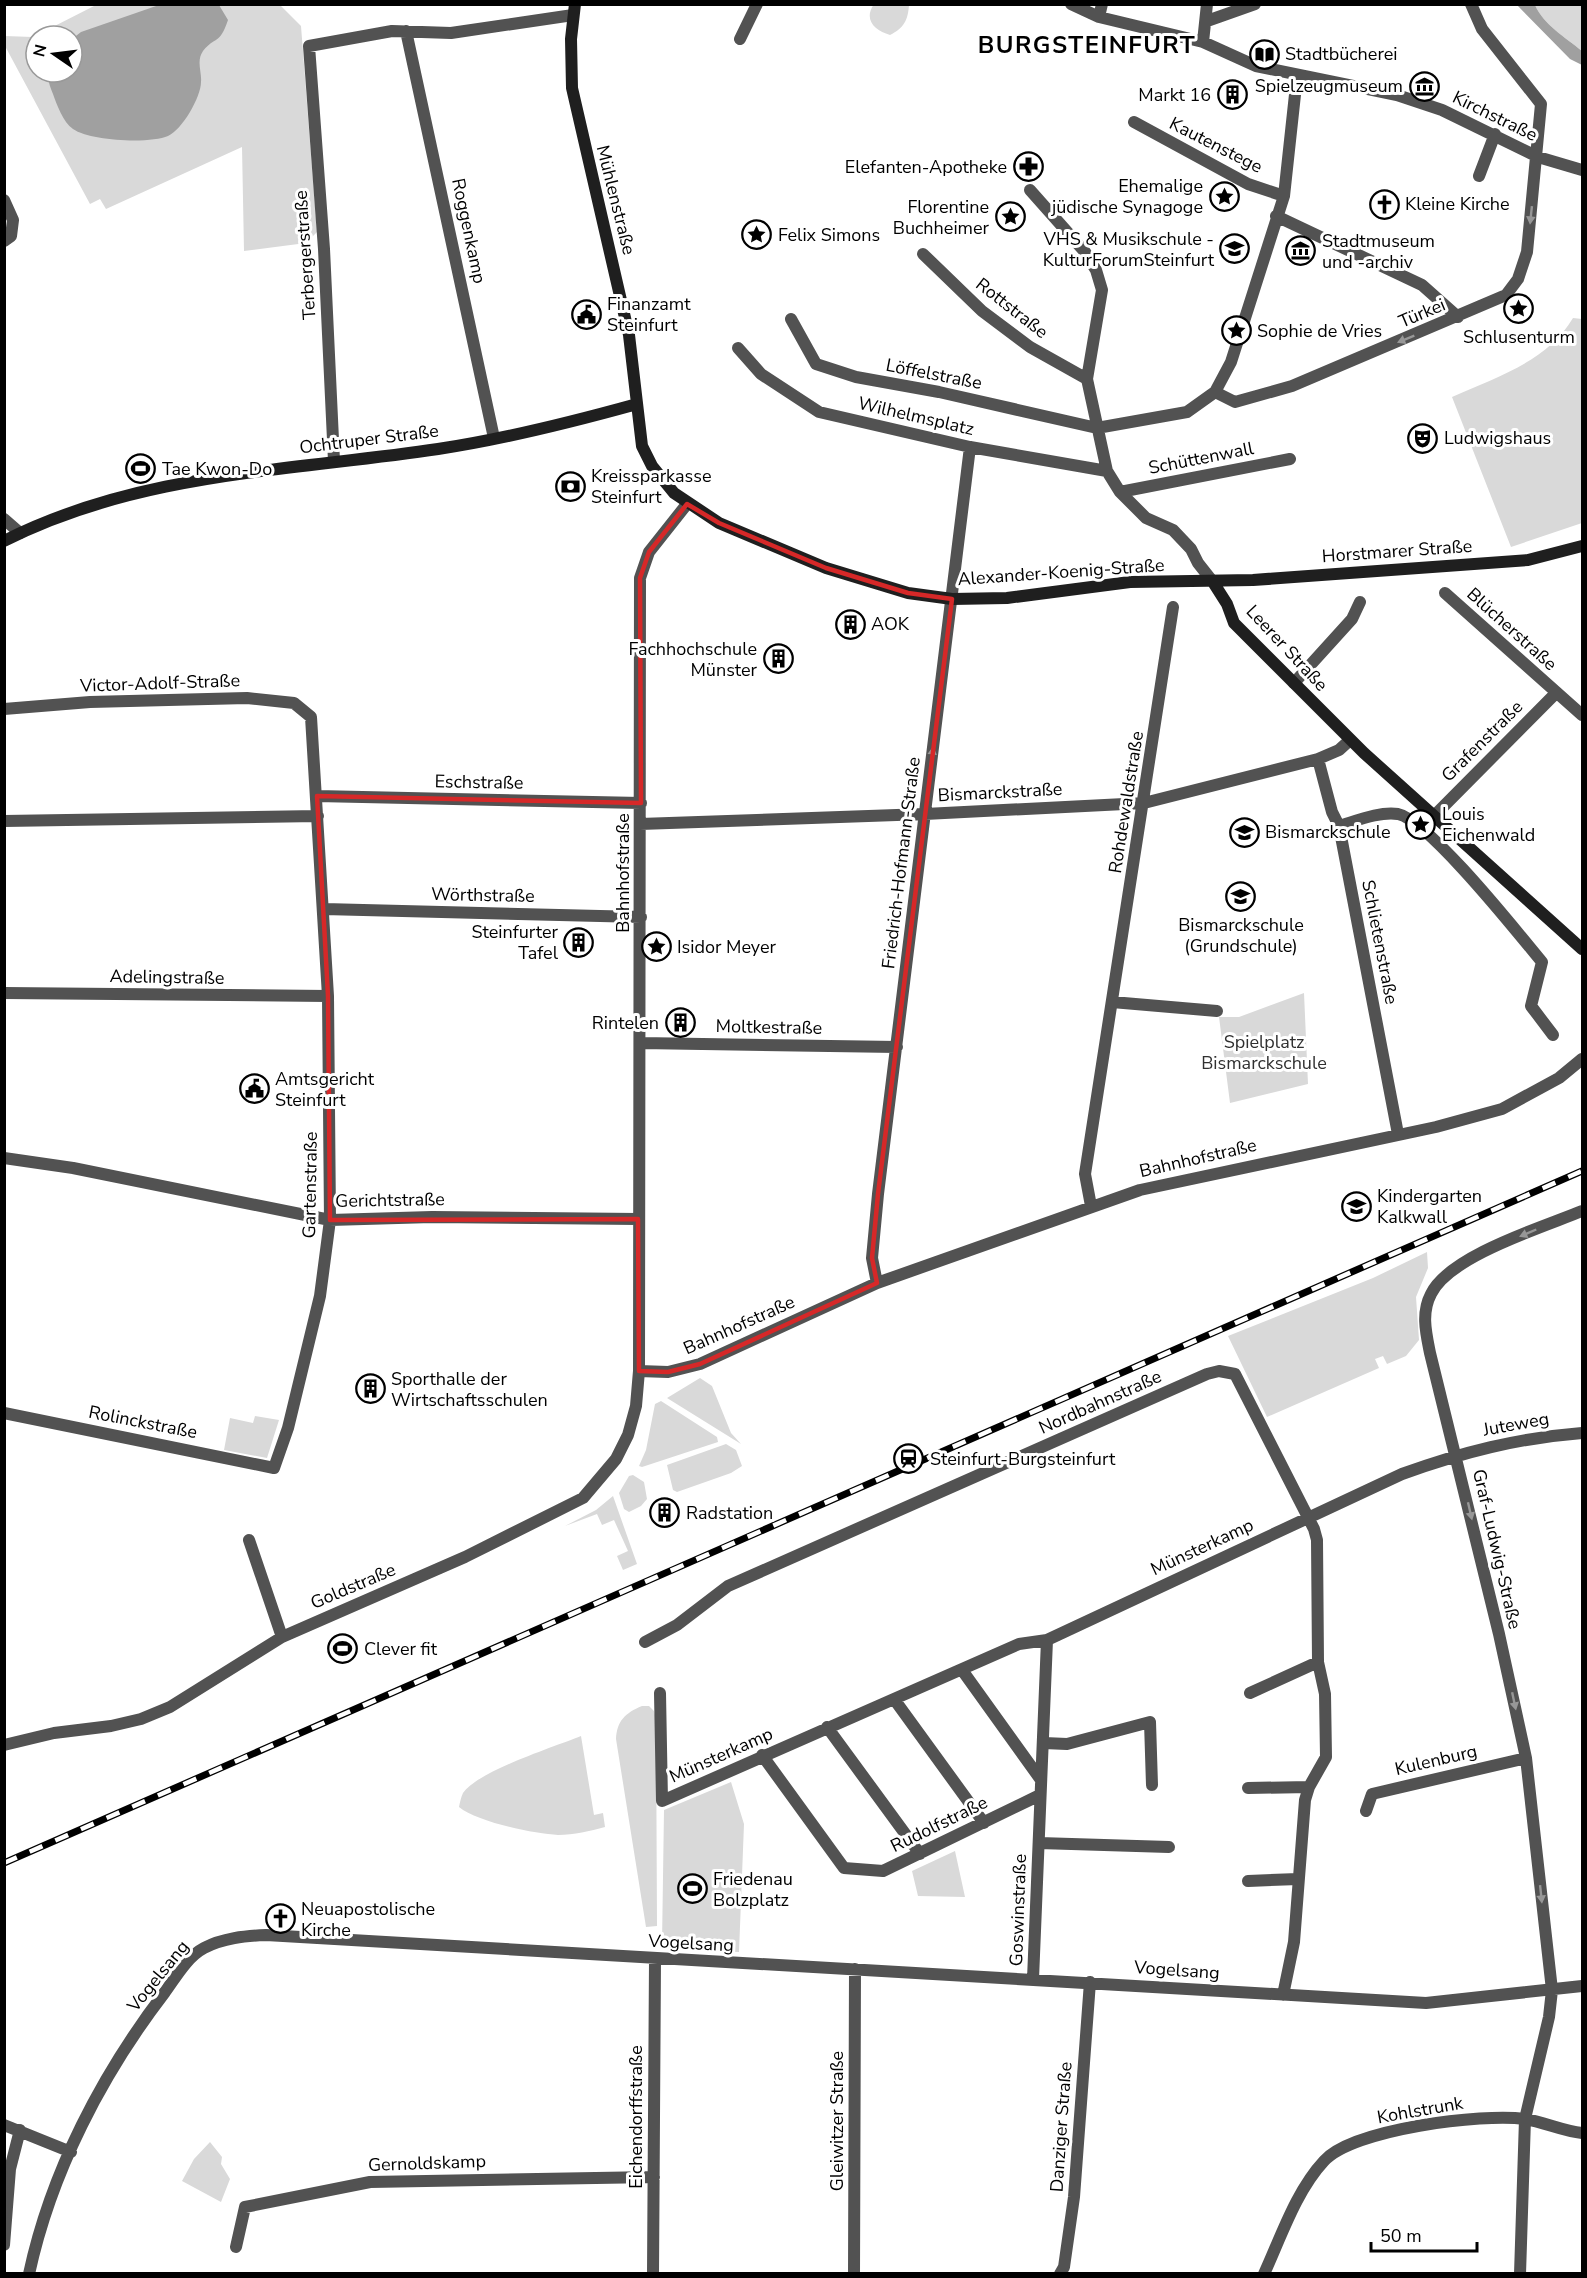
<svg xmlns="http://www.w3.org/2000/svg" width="1587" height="2278" viewBox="0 0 1587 2278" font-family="'Nunito Sans',sans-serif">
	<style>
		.green { fill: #d9d9d9; fill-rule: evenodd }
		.water { fill: #a0a0a0 }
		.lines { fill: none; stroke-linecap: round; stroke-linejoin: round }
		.street { stroke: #525252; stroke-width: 12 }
		.secondary { stroke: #1f1f1f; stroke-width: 12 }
		.rail-casing { stroke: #000; stroke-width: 7 }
		.rail { stroke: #fff; stroke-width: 4.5; stroke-dasharray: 14; stroke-linecap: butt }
		.oneway { fill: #979797 }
		.marked { fill: none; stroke: #d62828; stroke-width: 4.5; stroke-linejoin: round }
		.labels { text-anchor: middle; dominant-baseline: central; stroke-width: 6; stroke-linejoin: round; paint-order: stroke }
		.poi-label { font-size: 18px; fill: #000; stroke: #fff; text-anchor: start }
		.street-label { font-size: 18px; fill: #000; stroke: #fff }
		.park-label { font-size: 18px; fill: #303030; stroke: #fff }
		.district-label { font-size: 24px; font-weight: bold; letter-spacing: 1.5px; fill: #000; stroke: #fff }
	</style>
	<rect width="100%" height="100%" fill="#fff"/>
	<!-- green -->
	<path class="green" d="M874 4 909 5C908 20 904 28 890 35 875 31 863 20 874 4Z
		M96 5H280L301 26 317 232 306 243 244 251 242 147 106 209 100 199 90 204 5 46 4 36 33 37ZM36 36H72V72H36Z
		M1535 5H1582V51C1565 37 1544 25 1535 5Z
		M1573 318 1582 319V523L1511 547 1452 397C1496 377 1547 362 1573 318Z
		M1304 993 1308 1084 1230 1103 1219 1017H1239Z
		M1427 1252 1428 1268 1416 1297 1419 1340 1406 1356 1387 1364 1383 1356 1375 1359 1379 1368 1267 1417 1228 1336 1373 1278Z
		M700 1378 712 1386 731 1433 741 1444 667 1398Z
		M661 1401 717 1437 718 1442 642 1467 639 1466 646 1450 655 1404Z
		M255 1416 279 1420 267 1458 224 1450 230 1418 253 1423Z
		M726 1444 736 1450 742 1466 731 1473 677 1492 673 1490 667 1465Z
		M633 1475 644 1482 647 1499 641 1506 629 1512 624 1509 619 1493 629 1476Z
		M613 1496 637 1564 623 1570 617 1556 628 1551 614 1520 602 1525 597 1514 565 1526 596 1510Z
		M642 1706H649L654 1711 656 1720 657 1926 646 1927 616 1739C617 1721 625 1713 642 1706Z
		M581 1736 594 1815 603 1813 605 1827C590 1831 574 1835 558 1835 535 1834 477 1822 459 1807 460 1802 461 1797 463 1793 478 1771 554 1747 581 1736Z
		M731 1782 744 1824 739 1952 667 1949 662 1944 664 1810Z
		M955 1851 965 1897 918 1896 912 1871Z
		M210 2142 222 2157 221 2164 230 2179 221 2202 182 2181 194 2159Z"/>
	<!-- water -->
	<path class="water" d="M159 5H219L228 20C219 46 216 35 203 51 196 61 202 72 201 82 201 97 182 130 168 136 150 144 90 141 73 129 63 122 57 105 53 94 50 86 47 80 49 72H72V39L81 32Z
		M1517 5H1535C1544 25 1565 37 1582 51V65L1570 59Z"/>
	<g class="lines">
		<!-- street -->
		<path class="street" d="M1071 4 1099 17 1203 42 1256 66 1397 95 1442 110 1538 157 1582 170
			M1099 17 1102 4
			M1207 21 1255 4
			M406 31 494 438
			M740 39 757 4
			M1203 42 1207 4
			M1134 122 1248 184 1284 196
			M1479 176 1495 134
			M1030 190 1085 252 1096 270 1102 290 1087 379 1107 471 1120 492 1146 518 1173 530 1191 549 1198 563 1213 582
			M4 200 13 220 11 236 4 241
			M1276 216 1422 285 1458 317
			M923 254 982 311 1030 347 1087 379
			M791 319 816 364 856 377 939 392 1097 428 1187 412 1215 392 1231 362 1284 196 1297 76
			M738 348 761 374 819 412 970 447 1107 471
			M1215 392 1235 402 1292 386 1506 295 1518 279 1527 252 1541 104 1482 29 1471 4
			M334 461 324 249 309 46 392 31 451 33 573 15
			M1120 492 1290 459
			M4 519 20 533
			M1445 593 1582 715
			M1294 683 1352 619 1360 602
			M4 709 90 702 247 698 294 703 311 717 328 996 330 1220 320 1296 288 1428 274 1468 4 1413
			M1318 759 1332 812 1339 826 1398 1134
			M317 796 641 803
			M1434 816 1556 693
			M4 821 318 816
			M640 824 925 814 1144 803 1318 759 1339 750 1350 740
			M1339 826C1356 821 1380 811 1398 814 1429 821 1517 932 1542 962L1531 1006 1553 1035
			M324 909 641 917
			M4 993 328 996
			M1112 1002 1217 1011
			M641 1043 897 1047
			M4 1158 73 1168 330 1220 432 1217 638 1219
			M1091 1206 1085 1174 1173 607
			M877 1283 872 1258 878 1194 970 447
			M639 1371 668 1372 700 1364 877 1283 1140 1190 1436 1127 1502 1109 1559 1078 1582 1059
			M249 1540 282 1637
			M645 1642 677 1625 728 1586 1207 1374 1219 1371 1235 1374 1314 1529 1317 1540 1318 1662 1325 1694 1326 1757 1309 1787 1305 1800 1294 1942 1283 1995
			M962 1670 1041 1780
			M660 1693 662 1801 1019 1644 1047 1640 1402 1474C1463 1452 1518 1438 1582 1433
			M1250 1693 1318 1662
			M894 1699 984 1823
			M827 1727 920 1854
			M1044 1743 1067 1744 1150 1722 1152 1785
			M4 1745 54 1733 111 1726 141 1719 170 1707 282 1637 465 1557 583 1498 616 1459 628 1435 636 1406 639 1371 640 578 649 552 687 504
			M762 1755 844 1868 883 1871 1040 1795
			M1248 1788 1309 1787
			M1366 1811 1372 1794 1526 1758
			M1039 1843 1169 1847
			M1248 1881 1298 1879
			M1033 1979 1047 1640
			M4 2125 71 2152
			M4 2245 10 2169 20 2130
			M236 2247 245 2207 370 2182 654 2177
			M29 2274C51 2172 102 2074 165 1992 176 1977 187 1957 204 1948 223 1938 245 1936 266 1935L1426 2003 1582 1986
			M653 2274 655 1960
			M854 2274 855 1969
			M1060 2274 1064 2267 1074 2197 1090 1982
			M1264 2274C1281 2237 1296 2191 1324 2161 1353 2129 1482 2113 1525 2119 1544 2122 1563 2131 1582 2133
			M1520 2274 1525 2119 1549 2017 1552 1990 1526 1758 1499 1634 1430 1353C1426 1333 1421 1313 1431 1294 1449 1256 1543 1227 1582 1211"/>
		<!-- secondary -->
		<path class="secondary" d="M575 4 571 39 572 88 629 335 642 446 652 466 674 493 719 523 826 568 908 593 952 599 1007 598 1130 582 1253 580 1528 560 1582 546
			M4 541C140 472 291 471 438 449 505 439 572 422 637 404
			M1213 582 1227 604 1234 623 1364 753 1582 949"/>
		<defs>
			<path id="rail" d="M4 1863 1582 1171"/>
		</defs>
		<!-- rail casing -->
		<use href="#rail" class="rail-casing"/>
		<!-- rail -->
		<use href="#rail" class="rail"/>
	</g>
	<!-- one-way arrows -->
	<defs><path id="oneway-solid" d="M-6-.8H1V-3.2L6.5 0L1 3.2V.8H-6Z" transform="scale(1.5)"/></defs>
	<g class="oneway">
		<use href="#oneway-solid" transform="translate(1531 215) rotate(96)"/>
		<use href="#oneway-solid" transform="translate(1406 339) rotate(158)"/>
		<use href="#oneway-solid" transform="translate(932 756) rotate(-83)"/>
		<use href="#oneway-solid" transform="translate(1528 1233) rotate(157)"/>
		<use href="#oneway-solid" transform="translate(1470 1511) rotate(77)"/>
		<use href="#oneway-solid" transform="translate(1514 1701) rotate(78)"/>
		<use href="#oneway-solid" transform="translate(1541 1894) rotate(84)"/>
	</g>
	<!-- marked area -->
	<path class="marked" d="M687 504 719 523 826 568 908 593 952 599 878 1194 872 1258 877 1283 700 1364 668 1372 639 1371 638 1219 330 1220 328 996 317 796 641 803 640 578 649 552Z"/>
	<!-- icons -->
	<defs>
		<symbol id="library-ring" viewBox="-11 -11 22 22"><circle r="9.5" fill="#fff" stroke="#000" stroke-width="1.5"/><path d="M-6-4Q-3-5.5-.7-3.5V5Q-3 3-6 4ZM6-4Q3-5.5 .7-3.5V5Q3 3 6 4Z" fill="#000"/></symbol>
		<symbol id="museum-ring" viewBox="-11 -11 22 22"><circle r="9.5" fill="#fff" stroke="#000" stroke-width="1.5"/><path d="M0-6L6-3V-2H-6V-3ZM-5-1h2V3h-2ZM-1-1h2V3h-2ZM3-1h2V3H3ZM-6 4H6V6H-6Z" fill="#000"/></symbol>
		<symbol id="building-ring" viewBox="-11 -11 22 22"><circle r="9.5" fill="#fff" stroke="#000" stroke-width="1.5"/><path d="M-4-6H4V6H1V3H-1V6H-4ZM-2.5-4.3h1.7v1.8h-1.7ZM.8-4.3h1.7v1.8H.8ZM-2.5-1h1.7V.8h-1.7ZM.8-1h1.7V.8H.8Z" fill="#000"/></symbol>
		<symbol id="pharmacy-ring" viewBox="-11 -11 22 22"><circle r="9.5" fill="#fff" stroke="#000" stroke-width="1.5"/><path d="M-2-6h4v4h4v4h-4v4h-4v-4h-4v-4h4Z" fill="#000"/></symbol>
		<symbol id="sight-ring" viewBox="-11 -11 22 22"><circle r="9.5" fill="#fff" stroke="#000" stroke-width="1.5"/><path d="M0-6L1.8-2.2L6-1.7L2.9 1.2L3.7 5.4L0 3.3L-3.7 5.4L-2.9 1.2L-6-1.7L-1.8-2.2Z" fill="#000"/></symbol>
		<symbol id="church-ring" viewBox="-11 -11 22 22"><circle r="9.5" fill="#fff" stroke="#000" stroke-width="1.5"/><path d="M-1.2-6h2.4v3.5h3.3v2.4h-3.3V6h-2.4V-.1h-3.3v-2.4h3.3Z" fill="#000"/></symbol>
		<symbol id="university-ring" viewBox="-11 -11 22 22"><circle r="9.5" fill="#fff" stroke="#000" stroke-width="1.5"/><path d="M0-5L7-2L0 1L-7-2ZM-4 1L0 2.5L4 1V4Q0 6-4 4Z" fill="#000"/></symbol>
		<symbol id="civic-ring" viewBox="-11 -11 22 22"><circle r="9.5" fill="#fff" stroke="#000" stroke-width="1.5"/><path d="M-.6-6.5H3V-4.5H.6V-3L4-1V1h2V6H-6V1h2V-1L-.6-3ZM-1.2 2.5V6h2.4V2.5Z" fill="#000"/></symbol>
		<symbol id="theatre-ring" viewBox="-11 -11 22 22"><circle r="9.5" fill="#fff" stroke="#000" stroke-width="1.5"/><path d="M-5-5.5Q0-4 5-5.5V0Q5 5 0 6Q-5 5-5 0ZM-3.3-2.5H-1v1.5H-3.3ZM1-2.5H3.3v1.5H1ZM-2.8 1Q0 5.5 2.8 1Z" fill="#000"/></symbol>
		<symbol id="stadium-ring" viewBox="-11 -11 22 22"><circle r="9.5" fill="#fff" stroke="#000" stroke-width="1.5"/><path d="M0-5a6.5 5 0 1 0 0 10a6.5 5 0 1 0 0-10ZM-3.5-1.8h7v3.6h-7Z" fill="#000"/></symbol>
		<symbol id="bank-ring" viewBox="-11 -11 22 22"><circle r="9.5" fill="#fff" stroke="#000" stroke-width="1.5"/><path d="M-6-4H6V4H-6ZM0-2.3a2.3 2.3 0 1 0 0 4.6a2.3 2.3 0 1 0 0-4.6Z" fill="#000"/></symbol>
		<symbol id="school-ring" viewBox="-11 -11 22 22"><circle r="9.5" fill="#fff" stroke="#000" stroke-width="1.5"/><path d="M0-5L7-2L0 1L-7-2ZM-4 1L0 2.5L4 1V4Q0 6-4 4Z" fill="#000"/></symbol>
		<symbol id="station-ring" viewBox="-11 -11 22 22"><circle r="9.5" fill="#fff" stroke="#000" stroke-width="1.5"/><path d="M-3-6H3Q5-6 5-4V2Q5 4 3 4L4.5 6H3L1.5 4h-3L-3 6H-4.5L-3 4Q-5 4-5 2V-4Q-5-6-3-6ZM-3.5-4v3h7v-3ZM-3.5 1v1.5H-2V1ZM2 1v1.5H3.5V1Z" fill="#000"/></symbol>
	</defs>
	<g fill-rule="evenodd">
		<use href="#library-ring" x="1248" y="38" width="33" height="33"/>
		<use href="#museum-ring" x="1408" y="70" width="33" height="33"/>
		<use href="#building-ring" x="1216" y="78" width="33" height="33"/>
		<use href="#pharmacy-ring" x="1012" y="150" width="33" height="33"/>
		<use href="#sight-ring" x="1208" y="180" width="33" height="33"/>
		<use href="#church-ring" x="1368" y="188" width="33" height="33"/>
		<use href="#sight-ring" x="994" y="200" width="33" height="33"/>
		<use href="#sight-ring" x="740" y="218" width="33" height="33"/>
		<use href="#university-ring" x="1218" y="232" width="33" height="33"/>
		<use href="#museum-ring" x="1284" y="234" width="33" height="33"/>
		<use href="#sight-ring" x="1502" y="292" width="33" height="33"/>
		<use href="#civic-ring" x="570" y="298" width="33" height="33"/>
		<use href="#sight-ring" x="1220" y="314" width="33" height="33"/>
		<use href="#theatre-ring" x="1406" y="422" width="33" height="33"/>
		<use href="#stadium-ring" x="124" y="452" width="33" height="33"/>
		<use href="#bank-ring" x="554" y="470" width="33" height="33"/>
		<use href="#building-ring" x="834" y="608" width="33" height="33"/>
		<use href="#building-ring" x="762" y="642" width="33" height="33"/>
		<use href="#sight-ring" x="1404" y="808" width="33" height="33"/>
		<use href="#school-ring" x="1228" y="816" width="33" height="33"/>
		<use href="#school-ring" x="1224" y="880" width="33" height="33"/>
		<use href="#building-ring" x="562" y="926" width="33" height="33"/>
		<use href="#sight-ring" x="640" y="930" width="33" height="33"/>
		<use href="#building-ring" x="664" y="1006" width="33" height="33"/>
		<use href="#civic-ring" x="238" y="1072" width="33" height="33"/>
		<use href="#school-ring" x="1340" y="1190" width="33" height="33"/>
		<use href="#building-ring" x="354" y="1372" width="33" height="33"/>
		<use href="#station-ring" x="892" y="1442" width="33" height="33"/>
		<use href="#building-ring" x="648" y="1496" width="33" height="33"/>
		<use href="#stadium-ring" x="326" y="1632" width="33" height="33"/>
		<use href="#stadium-ring" x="676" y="1872" width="33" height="33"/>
		<use href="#church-ring" x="264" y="1902" width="33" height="33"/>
	</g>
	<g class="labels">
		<!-- poi labels -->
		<g class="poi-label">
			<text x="1285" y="54">Stadtbücherei</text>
			<text x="1403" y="86" text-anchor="end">Spielzeugmuseum</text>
			<text x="1211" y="95" text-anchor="end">Markt 16</text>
			<text x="1007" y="167" text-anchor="end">Elefanten-Apotheke</text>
			<text x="1203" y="186" text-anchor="end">Ehemalige<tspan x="1203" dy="21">jüdische Synagoge</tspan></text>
			<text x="1405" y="204">Kleine Kirche</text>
			<text x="989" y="207" text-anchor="end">Florentine<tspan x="989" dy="21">Buchheimer</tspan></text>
			<text x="778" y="235">Felix Simons</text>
			<text x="1214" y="239" text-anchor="end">VHS &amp; Musikschule -<tspan x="1214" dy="21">KulturForumSteinfurt</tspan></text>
			<text x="1322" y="241">Stadtmuseum<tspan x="1322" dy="21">und -archiv</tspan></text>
			<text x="607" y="304">Finanzamt<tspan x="607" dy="21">Steinfurt</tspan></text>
			<text x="1257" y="331">Sophie de Vries</text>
			<text x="1519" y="337" text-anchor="middle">Schlusenturm</text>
			<text x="1444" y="438">Ludwigshaus</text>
			<text x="162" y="469">Tae Kwon-Do</text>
			<text x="591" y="476">Kreissparkasse<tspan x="591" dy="21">Steinfurt</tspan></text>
			<text x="871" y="624">AOK</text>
			<text x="757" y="649" text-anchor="end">Fachhochschule<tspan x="757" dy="21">Münster</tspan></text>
			<text x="1442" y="814">Louis<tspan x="1442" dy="21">Eichenwald</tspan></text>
			<text x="1265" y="832">Bismarckschule</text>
			<text x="1241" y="925" text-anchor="middle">Bismarckschule<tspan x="1241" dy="21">(Grundschule)</tspan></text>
			<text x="558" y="932" text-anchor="end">Steinfurter<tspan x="558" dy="21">Tafel</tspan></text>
			<text x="677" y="947">Isidor Meyer</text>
			<text x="659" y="1023" text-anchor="end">Rintelen</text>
			<text x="275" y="1079">Amtsgericht<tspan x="275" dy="21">Steinfurt</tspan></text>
			<text x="1377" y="1196">Kindergarten<tspan x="1377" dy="21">Kalkwall</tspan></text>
			<text x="391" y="1379">Sporthalle der<tspan x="391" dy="21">Wirtschaftsschulen</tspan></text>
			<text x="930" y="1459">Steinfurt-Burgsteinfurt</text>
			<text x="686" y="1513">Radstation</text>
			<text x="364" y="1649">Clever fit</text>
			<text x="713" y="1879">Friedenau<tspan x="713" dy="21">Bolzplatz</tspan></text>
			<text x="301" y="1909">Neuapostolische<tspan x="301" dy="21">Kirche</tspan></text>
		</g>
		<!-- street labels -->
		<g class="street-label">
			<text transform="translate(1495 116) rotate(26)">Kirchstraße</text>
			<text transform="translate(1216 145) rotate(27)">Kautenstege</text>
			<text transform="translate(616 200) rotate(76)">Mühlenstraße</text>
			<text transform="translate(469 231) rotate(78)">Roggenkamp</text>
			<text transform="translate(305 255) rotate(-94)">Terbergerstraße</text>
			<text transform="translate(1012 308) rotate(38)">Rottstraße</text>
			<text transform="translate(1422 313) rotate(-23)">Türkei</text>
			<text transform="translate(934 374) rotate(11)">Löffelstraße</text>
			<text transform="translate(916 416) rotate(13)">Wilhelmsplatz</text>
			<text transform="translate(369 439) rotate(-7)">Ochtruper Straße</text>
			<text transform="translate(1201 458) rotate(-11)">Schüttenwall</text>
			<text transform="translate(1397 551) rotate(-4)">Horstmarer Straße</text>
			<text transform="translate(1061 572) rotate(-4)">Alexander-Koenig-Straße</text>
			<text transform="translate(1512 629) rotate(42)">Blücherstraße</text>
			<text transform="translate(1287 648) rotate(47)">Leerer Straße</text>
			<text transform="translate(160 683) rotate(-2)">Victor-Adolf-Straße</text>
			<text transform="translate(1482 741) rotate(-45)">Grafenstraße</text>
			<text transform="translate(479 782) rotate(1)">Eschstraße</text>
			<text transform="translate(1000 792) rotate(-3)">Bismarckstraße</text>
			<text transform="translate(1126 802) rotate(-81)">Rohdewaldstraße</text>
			<text transform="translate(901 863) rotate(-83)">Friedrich-Hofmann-Straße</text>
			<text transform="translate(623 873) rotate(-90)">Bahnhofstraße</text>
			<text transform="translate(483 895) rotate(1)">Wörthstraße</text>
			<text transform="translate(1380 942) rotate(79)">Schlietenstraße</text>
			<text transform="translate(167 977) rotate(1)">Adelingstraße</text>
			<text transform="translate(769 1027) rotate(1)">Moltkestraße</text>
			<text transform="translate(1198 1158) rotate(-13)">Bahnhofstraße</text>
			<text transform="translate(310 1185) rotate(-89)">Gartenstraße</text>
			<text transform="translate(390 1200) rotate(-1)">Gerichtstraße</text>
			<text transform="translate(739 1325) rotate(-24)">Bahnhofstraße</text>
			<text transform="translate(1100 1402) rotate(-24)">Nordbahnstraße</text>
			<text transform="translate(143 1422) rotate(11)">Rolinckstraße</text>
			<text transform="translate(1516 1424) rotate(-10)">Juteweg</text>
			<text transform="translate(1202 1547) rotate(-25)">Münsterkamp</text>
			<text transform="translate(1497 1549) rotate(77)">Graf-Ludwig-Straße</text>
			<text transform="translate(353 1586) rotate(-23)">Goldstraße</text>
			<text transform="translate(721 1755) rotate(-24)">Münsterkamp</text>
			<text transform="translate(1436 1760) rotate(-13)">Kulenburg</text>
			<text transform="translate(939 1824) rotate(-26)">Rudolfstraße</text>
			<text transform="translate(1018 1910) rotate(-88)">Goswinstraße</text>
			<text transform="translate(691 1943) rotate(3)">Vogelsang</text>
			<text transform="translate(1177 1970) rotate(4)">Vogelsang</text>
			<text transform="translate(158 1976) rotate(-51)">Vogelsang</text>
			<text transform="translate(1420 2110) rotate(-10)">Kohlstrunk</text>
			<text transform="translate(636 2117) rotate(-90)">Eichendorffstraße</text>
			<text transform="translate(837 2121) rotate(-90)">Gleiwitzer Straße</text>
			<text transform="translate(1061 2127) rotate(-86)">Danziger Straße</text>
			<text transform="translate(427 2163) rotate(-2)">Gernoldskamp</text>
		</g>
		<!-- park labels -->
		<g class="park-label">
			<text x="1264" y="1042">Spielplatz<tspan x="1264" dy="21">Bismarckschule</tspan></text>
		</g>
		<!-- district labels -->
		<g class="district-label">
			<text x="1087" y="45">BURGSTEINFURT</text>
		</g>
	</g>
	<!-- border -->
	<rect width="1587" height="2278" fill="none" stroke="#000000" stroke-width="12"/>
	<!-- north arrow -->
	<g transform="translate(54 54) rotate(284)"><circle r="28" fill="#ffffff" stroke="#999999" stroke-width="1.5"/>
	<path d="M0-4.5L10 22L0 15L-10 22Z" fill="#000000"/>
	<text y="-9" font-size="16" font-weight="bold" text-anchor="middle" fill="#000000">N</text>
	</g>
	<!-- scale -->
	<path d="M1371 2242v9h106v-9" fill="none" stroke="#000000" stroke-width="3"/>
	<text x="1380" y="2242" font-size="18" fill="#000000" stroke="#ffffff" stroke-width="4.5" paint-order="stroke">50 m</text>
</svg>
